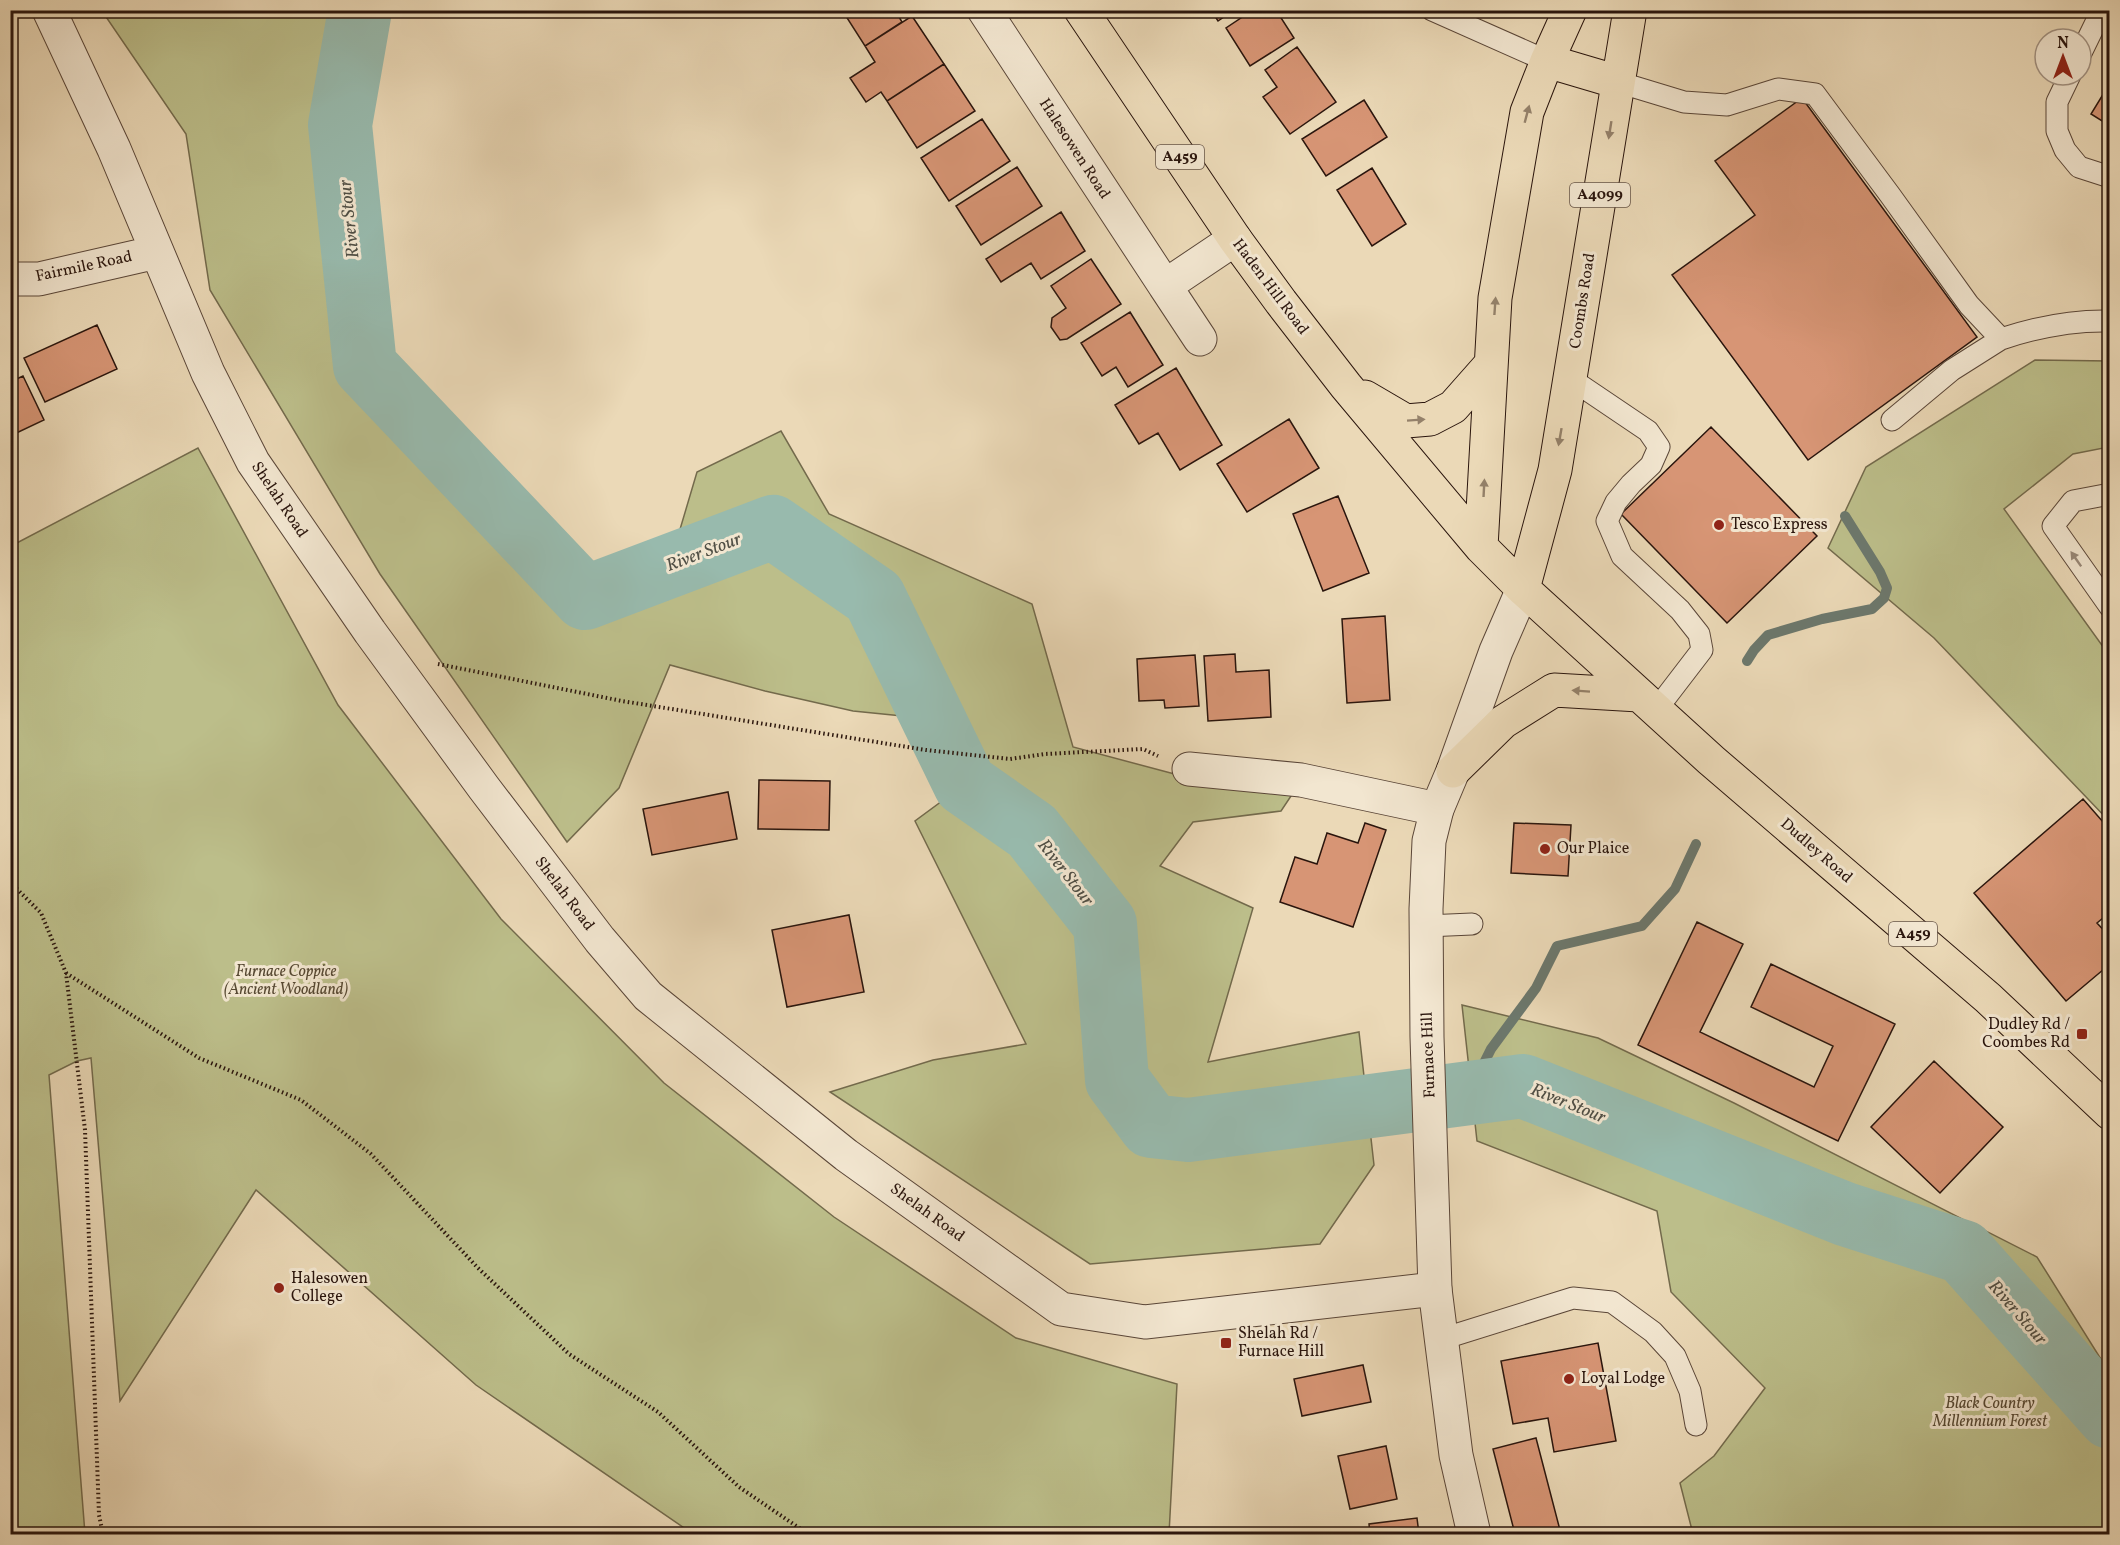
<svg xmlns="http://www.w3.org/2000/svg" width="2120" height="1545" viewBox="0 0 2120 1545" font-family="Vollkorn,serif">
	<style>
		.green { fill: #bcbe8a; stroke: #736a4c; stroke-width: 1.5 }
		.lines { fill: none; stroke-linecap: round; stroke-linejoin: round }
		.stream { stroke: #6c786d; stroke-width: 10 }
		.river { stroke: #98baad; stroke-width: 64 }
		.building { fill: #d79575; stroke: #2a150d; stroke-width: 1.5 }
		.service-casing { stroke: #5a4638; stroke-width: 23 }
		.minor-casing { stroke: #5a4638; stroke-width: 35 }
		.tertiary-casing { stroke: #5a4638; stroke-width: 35 }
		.primary-casing { stroke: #2a150d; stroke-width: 35 }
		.path { stroke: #2a150d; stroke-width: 4; stroke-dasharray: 1.5 3; stroke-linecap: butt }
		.service { stroke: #f2e6d0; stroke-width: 21 }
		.minor { stroke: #f2e6d0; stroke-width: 33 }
		.tertiary { stroke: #f2e6d0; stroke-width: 33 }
		.primary { stroke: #ebd9b7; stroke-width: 33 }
		.oneway { fill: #94816a }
		.oneway2 { fill: #988878 }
		.poi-dot { fill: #8f2418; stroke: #f2e6d0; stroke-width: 2 }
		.labels { text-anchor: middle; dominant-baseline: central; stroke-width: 6; stroke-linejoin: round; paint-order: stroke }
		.shield { fill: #f2e6d0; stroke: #665448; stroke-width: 1.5 }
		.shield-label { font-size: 15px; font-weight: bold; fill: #2a150d }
		.street-label { font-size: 16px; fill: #2a150d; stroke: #f2e6d0 }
		.poi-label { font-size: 16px; fill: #2a150d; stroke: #f2e6d0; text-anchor: start }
		.park-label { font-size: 16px; font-style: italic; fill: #564832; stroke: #f2e6d0 }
		.water-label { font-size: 18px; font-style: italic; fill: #504f45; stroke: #f2e6d0 }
	</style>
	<rect width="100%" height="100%" fill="#ebd9b7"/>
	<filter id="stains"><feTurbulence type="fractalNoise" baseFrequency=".00333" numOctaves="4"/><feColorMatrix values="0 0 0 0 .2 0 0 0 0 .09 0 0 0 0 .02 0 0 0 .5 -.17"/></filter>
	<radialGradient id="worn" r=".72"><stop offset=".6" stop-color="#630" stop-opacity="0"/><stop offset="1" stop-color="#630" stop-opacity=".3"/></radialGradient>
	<!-- green -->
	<path class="green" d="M102 11H360L340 125 365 365 585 598 673 553 697 472 781 431 829 514 1032 604 1073 747 1182 776 1293 793 1281 811 1193 822 1160 866 1253 908 1208 1062 1359 1032 1374 1165 1320 1244 1090 1264 830 1092 933 1060 1026 1044 915 821 965 784 932 719 853 711 765 691 670 665 619 788 567 842 380 574 210 290 186 134Z
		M2035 360 2109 361V447L2073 454 2004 509 2109 655V821L1934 638 1828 548 1866 467Z
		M198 448 338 705 501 919 664 1083 834 1217 1016 1338 1177 1384 1169 1534H693L476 1385 256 1190 120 1401 91 1058 77 1061 49 1075 85 1534H11V546Z
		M1462 1005 1598 1038 1734 1103 2037 1257 2109 1372V1534H1693L1680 1483 1714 1456 1765 1388 1671 1292 1657 1211 1477 1141Z"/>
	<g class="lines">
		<!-- stream -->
		<path class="stream" d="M1747 661 1754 650 1768 635 1822 619 1872 609 1884 598 1887 588 1880 572 1845 516
			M1469 1093 1491 1049 1536 988 1557 946 1642 926 1675 889 1696 844"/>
		<!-- river -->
		<path class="river" d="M360 10 340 125 365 366 585 598 773 527 874 597 965 784 1032 831 1105 924 1117 1080 1151 1126 1188 1130 1523 1086 1845 1214 1963 1252 2110 1417"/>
	</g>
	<!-- building -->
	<path class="building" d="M842 10H895L902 22 865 46Z
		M1211 10H1234L1218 21Z
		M1253 10H1276L1294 38 1250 66 1226 28Z
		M912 16 944 64 887 101 881 92 866 102 850 78 875 62 865 46Z
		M1297 47 1336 102 1290 134 1263 97 1277 87 1265 70Z
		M944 64 975 111 917 148 887 101Z
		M2110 83V126L2091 114Z
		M1802 98 1977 337 1808 460 1672 275 1755 215 1715 161Z
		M1364 100 1387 137 1326 176 1302 139Z
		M982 119 1010 161 949 201 921 158Z
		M1017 167 1042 206 981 245 956 206Z
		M1372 168 1406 224 1372 246 1337 190Z
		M1061 212 1085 251 1041 279 1031 263 1001 282 986 259Z
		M1091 259 1121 304 1067 339 1060 340 1051 327 1052 318 1066 308 1051 286Z
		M1130 312 1163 365 1128 387 1116 367 1102 376 1081 343Z
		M97 325 117 369 45 402 24 358Z
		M1176 368 1222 445 1180 470 1158 433 1139 444 1115 405Z
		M23 376 44 420 10 436V382Z
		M1289 419 1319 468 1247 512 1217 464Z
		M1711 427 1817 536 1727 623 1621 514Z
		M1338 496 1369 573 1323 591 1293 514Z
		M1385 616 1390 700 1347 703 1342 619Z
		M1235 654 1236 672 1269 670 1271 717 1208 721 1204 656Z
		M1195 655 1199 706 1165 708 1164 700 1139 701 1137 659Z
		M759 780 830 781 829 830 758 829Z
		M728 792 737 839 652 855 643 809Z
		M2083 799 2110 830V912L2097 923 2110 937V964L2066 1001 1974 893Z
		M1365 823 1386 830 1353 927 1280 902 1295 857 1317 864 1327 833 1358 843Z
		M1514 823 1571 825 1568 876 1511 873Z
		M849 915 864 992 787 1007 772 930Z
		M1697 922 1743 944 1700 1032 1814 1087 1833 1046 1751 1007 1771 964 1895 1024 1838 1141 1638 1045Z
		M1934 1061 2003 1127 1940 1193 1871 1127Z
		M1598 1343 1616 1441 1554 1452 1548 1418 1513 1424 1501 1361Z
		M1363 1365 1371 1402 1302 1416 1294 1379Z
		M1536 1438 1561 1534H1515L1493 1449Z
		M1386 1446 1397 1499 1350 1509 1338 1456Z
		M1417 1518 1419 1534H1370L1369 1524Z"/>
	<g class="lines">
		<defs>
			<path id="service" d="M1432 10 1547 61
				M2081 53 2102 10
				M2070 75 2057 102V131L2065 150 2079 167 2110 177
				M1618 82 1684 102 1727 105 1778 89 1815 94 1890 195 1969 305 2001 339C2037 327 2072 320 2110 321
				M1571 379 1648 431 1659 447 1651 465 1631 484 1616 502 1607 521 1622 556 1680 610 1699 634 1702 650 1656 710
				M1892 420 1952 370 2001 339
				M2110 494 2073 501 2053 526 2110 607
				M1426 926 1472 924
				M1442 1339 1573 1298 1612 1302 1653 1332 1675 1356 1690 1391 1696 1425"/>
			<path id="minor" d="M49 10 114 149 208 373 253 462 370 632 484 788 600 940 648 996 846 1155 1061 1309 1145 1322 1435 1289
				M984 10 1165 286 1235 239
				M10 279H39L157 252
				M1165 286 1200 339
				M1189 769 1301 780 1437 809"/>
			<path id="tertiary" d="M1474 1534 1456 1455 1435 1289 1427 1037 1426 909 1429 841 1437 809 1453 771 1496 651 1523 589"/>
			<path id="primary" d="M1081 10 1235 239 1281 302 1346 386 1481 547 1523 589 1711 760 1988 998 2110 1113
				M1547 61 1618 82
				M1365 397 1406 421 1430 419 1453 407 1491 364
				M1481 547 1495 298 1527 112 1547 61 1570 10
				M1523 589 1555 470 1630 10
				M1453 771 1503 722 1554 690 1639 695"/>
		</defs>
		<!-- service casing -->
		<use href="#service" class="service-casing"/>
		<!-- minor casing -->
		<use href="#minor" class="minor-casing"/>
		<!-- tertiary casing -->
		<use href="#tertiary" class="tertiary-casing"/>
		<!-- primary casing -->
		<use href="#primary" class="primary-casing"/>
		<!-- path -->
		<path class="path" d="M438 664 622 701 926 750 1010 759 1045 754 1143 749 1158 756
			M10 882 41 913 66 973 85 1130 99 1515 103 1534
			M66 973 199 1058 301 1100 371 1154 478 1268 569 1354 658 1412 739 1487 808 1534"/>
		<!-- service -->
		<use href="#service" class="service"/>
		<!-- minor -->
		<use href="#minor" class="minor"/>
		<!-- tertiary -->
		<use href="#tertiary" class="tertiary"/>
		<!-- primary -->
		<use href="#primary" class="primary"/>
	</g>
	<!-- one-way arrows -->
	<defs><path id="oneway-solid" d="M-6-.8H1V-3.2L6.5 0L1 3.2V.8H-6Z" transform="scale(1.5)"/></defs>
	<g class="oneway">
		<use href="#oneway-solid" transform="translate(1527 114) rotate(-75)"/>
		<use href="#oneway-solid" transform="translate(1610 130) rotate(99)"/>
		<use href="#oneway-solid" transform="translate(1495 306) rotate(-86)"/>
		<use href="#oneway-solid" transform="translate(1416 420) rotate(-4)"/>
		<use href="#oneway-solid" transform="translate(1560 437) rotate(100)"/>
		<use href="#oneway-solid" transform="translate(1484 488) rotate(-87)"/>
		<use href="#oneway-solid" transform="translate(1581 691) rotate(-176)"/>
	</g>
	<use class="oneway2" href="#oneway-solid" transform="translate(2076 559) rotate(-125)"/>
	<!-- markers -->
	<g class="poi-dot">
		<circle cx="1719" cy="525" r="6"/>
		<circle cx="1545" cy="849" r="6"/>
		<rect x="2076" y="1028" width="12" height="12" rx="3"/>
		<circle cx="279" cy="1288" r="6"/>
		<rect x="1220" y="1337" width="12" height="12" rx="3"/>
		<circle cx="1569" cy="1379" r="6"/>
	</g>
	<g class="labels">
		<!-- shield labels -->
		<g class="shield">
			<rect x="1156" y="145" width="48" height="24" rx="4.5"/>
			<rect x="1570" y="183" width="60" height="24" rx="4.5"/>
			<rect x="1889" y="922" width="48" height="24" rx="4.5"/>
		</g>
		<g class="shield-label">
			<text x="1180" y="157">A459</text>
			<text x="1600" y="195">A4099</text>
			<text x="1913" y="934">A459</text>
		</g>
		<!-- street labels -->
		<g class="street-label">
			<text transform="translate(1074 149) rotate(57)">Halesowen Road</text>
			<text transform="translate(84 267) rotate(-12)">Fairmile Road</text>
			<text transform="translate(1270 287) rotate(53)">Haden Hill Road</text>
			<text transform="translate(1583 301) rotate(-81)">Coombs Road</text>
			<text transform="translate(279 500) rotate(56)">Shelah Road</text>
			<text transform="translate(1816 851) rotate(41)">Dudley Road</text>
			<text transform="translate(564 894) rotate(53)">Shelah Road</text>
			<text transform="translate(1429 1055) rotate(-92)">Furnace Hill</text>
			<text transform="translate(927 1213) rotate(36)">Shelah Road</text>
		</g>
		<!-- poi labels -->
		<g class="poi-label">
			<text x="1731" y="525">Tesco Express</text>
			<text x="1557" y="849">Our Plaice</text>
			<text x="2070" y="1025" text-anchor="end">Dudley Rd /<tspan x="2070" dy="18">Coombes Rd</tspan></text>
			<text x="291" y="1279">Halesowen<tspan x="291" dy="18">College</tspan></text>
			<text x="1238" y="1334">Shelah Rd /<tspan x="1238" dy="18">Furnace Hill</tspan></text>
			<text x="1581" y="1379">Loyal Lodge</text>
		</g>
		<!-- park labels -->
		<g class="park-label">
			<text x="286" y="972">Furnace Coppice<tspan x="286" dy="18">(Ancient Woodland)</tspan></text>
			<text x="1990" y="1404">Black Country<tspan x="1990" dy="18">Millennium Forest</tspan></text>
		</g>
		<!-- water labels -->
		<g class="water-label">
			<text transform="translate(350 219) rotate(-96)">River Stour</text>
			<text transform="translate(704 553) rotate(-21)">River Stour</text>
			<text transform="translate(1065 873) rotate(52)">River Stour</text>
			<text transform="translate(1568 1104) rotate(22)">River Stour</text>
			<text transform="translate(2017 1313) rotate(49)">River Stour</text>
		</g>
	</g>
	<!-- margin -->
	<rect width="2120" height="1545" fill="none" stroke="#ebd9b7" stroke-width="36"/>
	<rect x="12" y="12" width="2096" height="1521" fill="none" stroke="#2a150d" stroke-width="3"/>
	<rect x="18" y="18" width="2084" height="1509" fill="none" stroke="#2a150d" stroke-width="1.5"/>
	<!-- north arrow -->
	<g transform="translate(2063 57)"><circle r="28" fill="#f2e6d0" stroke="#a29282" stroke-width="1.5"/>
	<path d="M0-4.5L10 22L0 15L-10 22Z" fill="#8f2418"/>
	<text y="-9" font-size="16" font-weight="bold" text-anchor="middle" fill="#2a150d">N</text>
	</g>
	<rect width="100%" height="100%" filter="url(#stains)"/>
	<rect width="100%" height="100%" fill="url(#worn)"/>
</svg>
